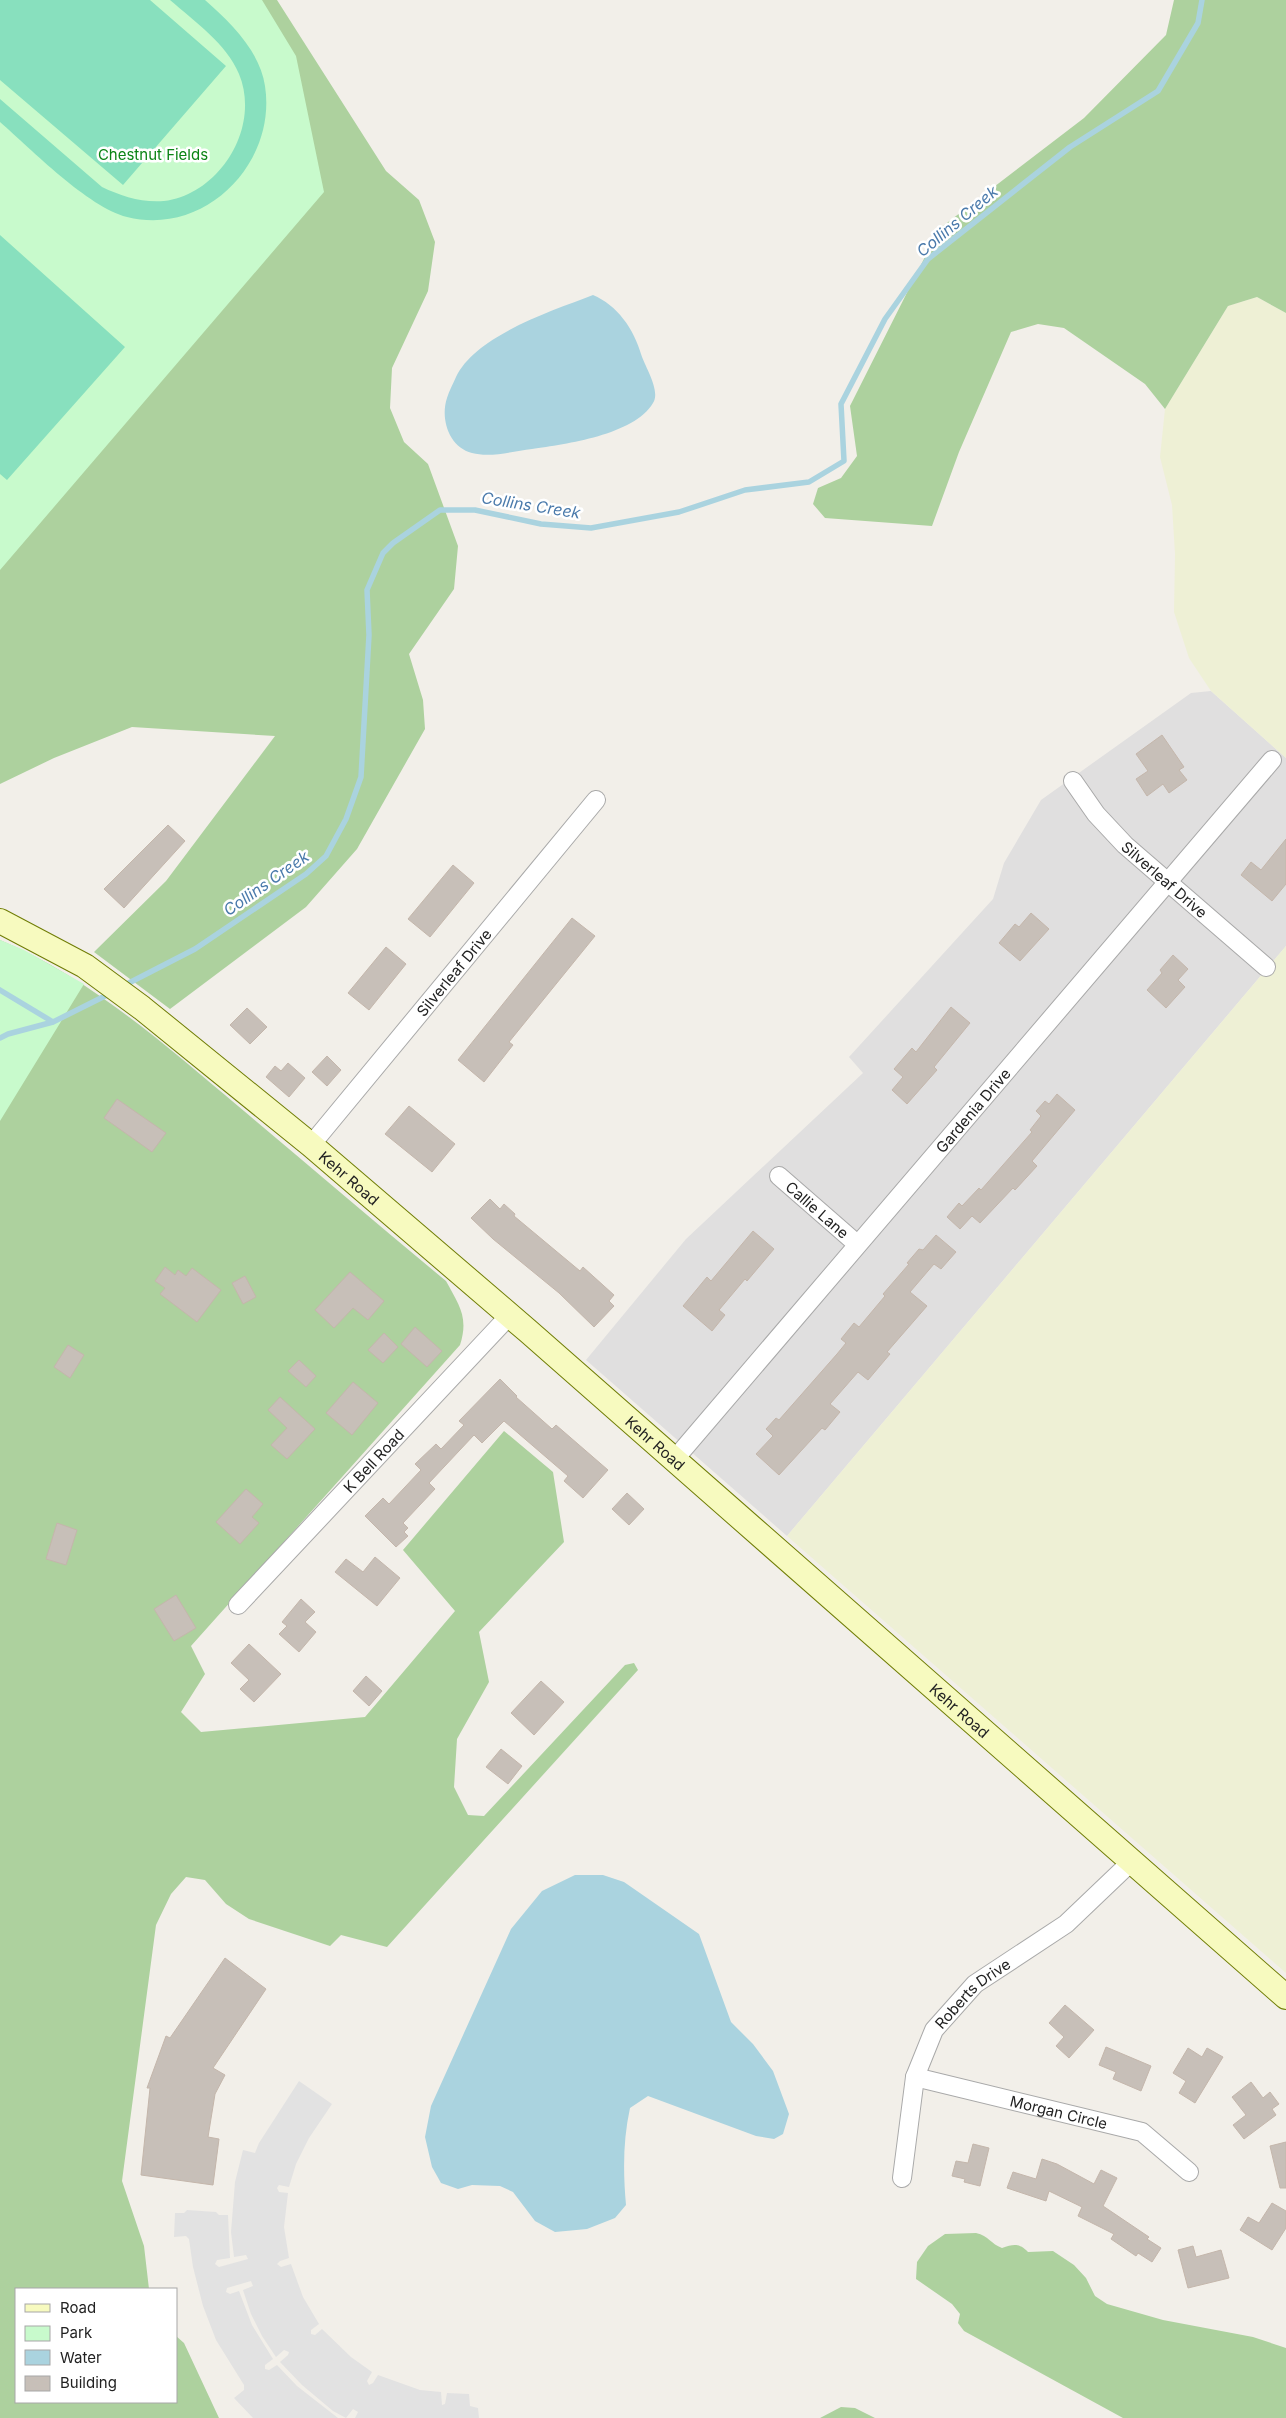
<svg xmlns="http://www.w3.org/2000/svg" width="1286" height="2418" viewBox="0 0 1286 2418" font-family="Inter,sans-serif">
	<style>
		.residential { fill: #e0dfdf }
		.farmland { fill: #eef0d5 }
		.forest { fill: #add19e }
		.park { fill: #c8facc }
		.pitch { fill: #88e0be }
		.parking { fill: #e2e2e2 }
		.water { fill: #aad3df }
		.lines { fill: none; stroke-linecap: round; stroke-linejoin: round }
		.stream { stroke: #aad3df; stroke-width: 5.5 }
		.building { fill: #c7bfb8; stroke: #c4b6ab }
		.street-casing { stroke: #a9a9a9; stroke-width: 20 }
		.secondary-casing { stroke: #707d05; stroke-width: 26 }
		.street { stroke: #fff; stroke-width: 18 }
		.secondary { stroke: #f7fabf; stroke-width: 24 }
		.labels { text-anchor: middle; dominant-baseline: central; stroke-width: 5; stroke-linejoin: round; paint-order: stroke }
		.park-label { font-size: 15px; fill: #0c8416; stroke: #fff }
		.street-label { font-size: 15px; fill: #222; stroke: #fff }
		.water-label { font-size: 16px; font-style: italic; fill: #4a7aab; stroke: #fff }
	</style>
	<rect width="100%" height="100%" fill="#f2efe9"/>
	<!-- residential -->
	<path class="residential" d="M1211 691 1286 758V946L787 1536 586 1360 686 1239 863 1073 849 1057 993 899 1004 863 1041 800 1191 693Z"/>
	<!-- farmland -->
	<path class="farmland" d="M1257 297 1286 313V758L1211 691 1189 658 1174 612 1175 554 1172 505 1160 457 1165 409 1228 306Z
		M1286 946V1973L787 1536Z"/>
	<!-- forest -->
	<path class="forest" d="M214 0H277L386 171 419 200 435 242 428 291 392 368 390 408 404 442 428 464 458 546 454 589 409 654 423 700 425 729 357 849 306 907 170 1009 94 952 166 881 275 736 132 727 54 758 0 784V520Z
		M1174 0H1286V313L1257 297 1228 306 1165 409 1145 384 1064 328 1038 324 1011 332 959 452 932 526 825 518 813 504 818 488 841 478 857 456 850 406 939 229 1084 118 1166 35Z
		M0 940C90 978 164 1044 238 1106 307 1164 376 1223 446 1281 459 1305 469 1317 460 1345L191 1646 205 1674 181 1712 201 1732 365 1717 455 1611 403 1550 504 1431 553 1472 564 1542 479 1632 489 1682 457 1739 454 1787 468 1815 484 1816 625 1665 634 1663 638 1670 387 1947 341 1935 330 1946 249 1919 226 1904 205 1880 186 1877 171 1894 156 1925 122 2181 144 2246 149 2289H16V2402H176V2336L184 2343 219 2418H0Z
		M976 2233C989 2236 991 2244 1002 2248 1014 2244 1019 2243 1028 2252L1053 2251 1074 2265 1086 2278 1095 2296 1107 2304 1163 2320 1253 2337 1286 2348V2418H1123L964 2331 958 2323 960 2314 952 2304 916 2279 917 2262 928 2246 945 2234Z
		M841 2407 855 2408 875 2418H820Z"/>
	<!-- park -->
	<path class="park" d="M0 0H262L296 56 324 192 0 570Z
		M0 940 24 950 84 984 0 1121Z"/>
	<!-- pitch -->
	<path class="pitch" d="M0 0H150L226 66 123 185 0 80Z
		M170 0H205C230 22 260 51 265 86 277 163 205 237 127 217 88 207 32 150 0 122V99L102 187C121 196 142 203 164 201 220 194 261 127 239 74 226 43 195 22 170 0Z
		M0 235 125 347 7 480 0 474Z"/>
	<!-- parking -->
	<path class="parking" d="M299 2081 332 2104 309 2138 296 2164 289 2187 279 2185 277 2188 279 2192 288 2193 284 2227 289 2258 280 2261 277 2264 281 2267 291 2264 303 2297 319 2324 311 2330V2334L315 2335 322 2329 351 2357 372 2372 367 2381 369 2385 373 2383 378 2375 420 2390 441 2392 442 2405 445 2404 447 2393 469 2394 470 2406 478 2408 479 2418H355L358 2412 353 2409 346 2418 333 2411 302 2385 280 2362 288 2355 289 2352 284 2350 276 2357 262 2336 251 2314 243 2290 253 2286 251 2281 227 2288 226 2292 230 2294 239 2291 252 2325 273 2359 265 2365V2369L269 2370 277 2365 297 2386 338 2418H253L234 2398 244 2390V2385L216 2340 203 2306 193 2267 189 2239 186 2236 174 2237 175 2213H184L187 2210 216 2212 219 2215H228L230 2258 217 2260 215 2264 219 2267 248 2259 246 2255 234 2257 231 2232 235 2182 243 2150 255 2153 259 2143Z"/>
	<!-- water -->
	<path class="water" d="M593 295C617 305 634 329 641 354 645 367 661 391 653 403 634 435 566 444 532 449 513 451 491 458 472 453 449 447 440 419 447 398 449 391 453 384 456 377 476 335 552 311 593 295Z
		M575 1875H603L624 1882 699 1934 731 2022 753 2044 773 2071 789 2114 783 2134 774 2139 756 2136 648 2096 630 2108C623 2140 623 2172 626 2205L615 2218 587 2229 555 2232 535 2221 513 2192 500 2186 472 2185 458 2189 441 2183 432 2167 425 2137 431 2106 511 1929 542 1891Z"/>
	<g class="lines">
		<!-- stream -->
		<path class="stream" d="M123 986 195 949 306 874 326 856 346 819 361 777 369 635 367 590 383 553 393 543 440 510H475L541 524 591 528 679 512 745 490 809 482 844 461 841 404 885 319 928 259 1070 147 1158 91 1198 23 1202 0
			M0 990 53 1022
			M0 1038 8 1034 53 1022 111 993"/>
	</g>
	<!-- building -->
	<path class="building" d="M1162 735 1184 767 1179 770 1187 780 1169 793 1163 784 1147 796 1136 779 1148 771 1136 754Z
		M168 825 185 841 124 908 104 889Z
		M1286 839V884L1272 901 1241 875 1251 862 1261 870Z
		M453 865 474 883 430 937 408 919Z
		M1031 913 1049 929 1020 961 999 943 1015 924 1019 927Z
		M572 918 595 936 509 1042 513 1045 484 1082 458 1060Z
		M386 947 406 964 369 1010 348 993Z
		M1173 955 1188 969 1178 980 1185 987 1166 1008 1147 990 1162 973 1160 970Z
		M951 1007 970 1023 934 1067 937 1070 907 1104 892 1090 903 1077 894 1069 912 1048 916 1052Z
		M247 1008 267 1027 250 1044 230 1025Z
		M327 1056 341 1070 327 1086 312 1072Z
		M288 1063 305 1078 289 1097 266 1077 275 1066 281 1071Z
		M1057 1094 1075 1110 1032 1161 1037 1166 1015 1190 1013 1188 980 1223 972 1216 960 1229 947 1217 959 1203 962 1206 979 1188 981 1190 1032 1132 1030 1130 1041 1116 1036 1111 1045 1101 1049 1104Z
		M117 1099 166 1133 152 1152 104 1118Z
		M409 1106 455 1144 432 1172 385 1134Z
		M490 1199 500 1209 504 1204 515 1214 514 1216 580 1271 583 1267 614 1295 609 1301 614 1306 594 1327 559 1293 493 1239 471 1218Z
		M753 1231 774 1249 747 1281 745 1279 719 1310 725 1315 712 1331 683 1306 707 1277 711 1281Z
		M936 1235 956 1252 941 1269 934 1264 910 1292 927 1306 887 1352 890 1354 868 1380 858 1372 830 1404 840 1412 825 1430 822 1428 779 1475 756 1454 773 1436 766 1429 776 1418 779 1420 837 1354 846 1343 841 1339 854 1323 859 1327 885 1296 883 1294 909 1264 907 1263 919 1249 923 1250Z
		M165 1267 175 1275 178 1270 186 1276 192 1268 221 1290 197 1322 160 1294 165 1288 155 1281Z
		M350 1272 384 1301 368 1320 353 1308 334 1328 315 1310Z
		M245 1276 256 1297 243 1304 232 1283Z
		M415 1327 442 1351 427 1367 401 1344Z
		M384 1333 398 1347 383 1363 368 1350Z
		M68 1345 84 1355 70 1378 54 1367Z
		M299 1360 316 1376 306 1387 288 1371Z
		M500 1379 517 1396 516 1397 552 1429 556 1425 608 1470 583 1498 564 1481 568 1476 504 1421 482 1443 474 1435 429 1483 435 1489 403 1523 408 1528 404 1532 408 1536 396 1547 365 1516 383 1498 389 1504 421 1470 415 1464 436 1444 441 1449 464 1425 459 1421Z
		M353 1382 378 1403 352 1435 326 1413Z
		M280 1397 315 1429 287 1459 271 1445 287 1428 268 1410Z
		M246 1489 263 1504 252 1517 259 1523 240 1544 216 1522Z
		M627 1493 644 1509 629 1525 612 1509Z
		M57 1523 77 1530 66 1565 46 1559Z
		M375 1557 400 1578 377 1606 335 1572 346 1559 363 1572Z
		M176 1595 196 1628 174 1641 154 1609Z
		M301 1599 315 1612 305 1622 316 1632 299 1652 279 1634 287 1626 282 1622Z
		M249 1644 281 1674 254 1702 240 1689 249 1680 231 1663Z
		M366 1676 382 1691 369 1706 353 1691Z
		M541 1681 564 1702 534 1735 511 1713Z
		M501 1749 522 1766 508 1784 486 1767Z
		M225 1958 266 1989 213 2068 225 2075 215 2094 208 2137 219 2139 213 2185 141 2175 150 2088H147L166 2036 170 2038Z
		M1065 2005 1094 2030 1069 2058 1056 2046 1064 2037 1049 2023Z
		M1106 2047 1151 2066 1141 2091 1113 2079 1116 2072 1099 2065Z
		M1188 2048 1202 2057 1207 2048 1223 2057 1195 2103 1179 2093 1186 2081 1173 2073Z
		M1251 2082 1263 2098 1270 2092 1279 2104 1272 2109 1276 2115 1244 2139 1233 2125 1246 2115 1232 2097Z
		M1286 2142V2188H1280L1270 2146Z
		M973 2144 989 2148 980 2186 964 2182 965 2179 952 2176 956 2161 968 2163Z
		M1042 2159 1057 2164 1094 2184 1101 2170 1117 2178 1103 2206 1149 2237 1147 2239 1161 2248 1152 2262 1138 2253 1136 2256 1111 2239 1114 2234 1078 2216 1082 2207 1049 2191 1046 2201 1007 2188 1013 2172 1036 2179Z
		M1272 2203 1286 2211V2228L1272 2250 1240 2230 1248 2217 1259 2223Z
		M1193 2246 1196 2257 1221 2250 1229 2278 1188 2288 1178 2250Z"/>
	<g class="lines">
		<defs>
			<g id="street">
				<path id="s1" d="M1073 781 1096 814 1125 845 1266 967"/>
				<path id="s2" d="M311 1145 596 800"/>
				<path id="s3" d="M779 1176 857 1244"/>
				<path id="s4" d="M674 1460 1272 760"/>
				<path id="s5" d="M238 1605 509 1316"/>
				<path id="s6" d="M915 2077 1142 2132 1189 2172"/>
				<path id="s7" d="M902 2178 915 2077 934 2030 975 1984 1066 1924 1131 1862"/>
			</g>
			<g id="secondary">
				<path id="s8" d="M0 921 85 966 142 1008 311 1145 528 1331 1286 1997"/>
			</g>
		</defs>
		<!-- street casing -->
		<use href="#street" class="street-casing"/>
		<!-- secondary casing -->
		<use href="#secondary" class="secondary-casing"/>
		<!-- street -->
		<use href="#street" class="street"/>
		<!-- secondary -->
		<use href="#secondary" class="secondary"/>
	</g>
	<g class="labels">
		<!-- park labels -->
		<g class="park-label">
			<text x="153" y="154">Chestnut Fields</text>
		</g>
		<!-- street labels -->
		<g class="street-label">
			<text stroke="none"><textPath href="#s1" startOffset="135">Silverleaf Drive</textPath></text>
			<text stroke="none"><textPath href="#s2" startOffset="224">Silverleaf Drive</textPath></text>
			<text stroke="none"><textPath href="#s4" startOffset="460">Gardenia Drive</textPath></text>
			<text stroke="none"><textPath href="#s8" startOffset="435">Kehr Road</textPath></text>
			<text stroke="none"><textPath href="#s3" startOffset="51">Callie Lane</textPath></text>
			<text stroke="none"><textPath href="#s8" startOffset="840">Kehr Road</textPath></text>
			<text stroke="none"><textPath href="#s5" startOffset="198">K Bell Road</textPath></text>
			<text stroke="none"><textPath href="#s8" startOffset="1245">Kehr Road</textPath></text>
			<text stroke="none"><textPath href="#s7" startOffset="206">Roberts Drive</textPath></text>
			<text stroke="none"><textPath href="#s6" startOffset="148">Morgan Circle</textPath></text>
		</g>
		<!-- water labels -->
		<g class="water-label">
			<text transform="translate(957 221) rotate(-40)">Collins Creek</text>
			<text transform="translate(531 505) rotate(9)">Collins Creek</text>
			<text transform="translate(266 883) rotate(-35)">Collins Creek</text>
		</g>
	</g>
	<!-- legend -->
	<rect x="15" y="2288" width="162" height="115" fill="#ffffff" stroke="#a7a7a7"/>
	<rect x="25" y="2304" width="25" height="8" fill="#f7fabf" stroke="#a7a7a7"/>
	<text x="60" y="2313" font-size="15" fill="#222222">Road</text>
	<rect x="25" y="2326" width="25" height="15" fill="#c8facc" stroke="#a7a7a7"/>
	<text x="60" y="2338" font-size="15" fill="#222222">Park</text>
	<rect x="25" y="2350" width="25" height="15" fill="#aad3df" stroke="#a7a7a7"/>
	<text x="60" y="2363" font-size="15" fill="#222222">Water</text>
	<rect x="25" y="2376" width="25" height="15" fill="#c7bfb8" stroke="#a7a7a7"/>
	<text x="60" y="2388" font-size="15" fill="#222222">Building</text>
</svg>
